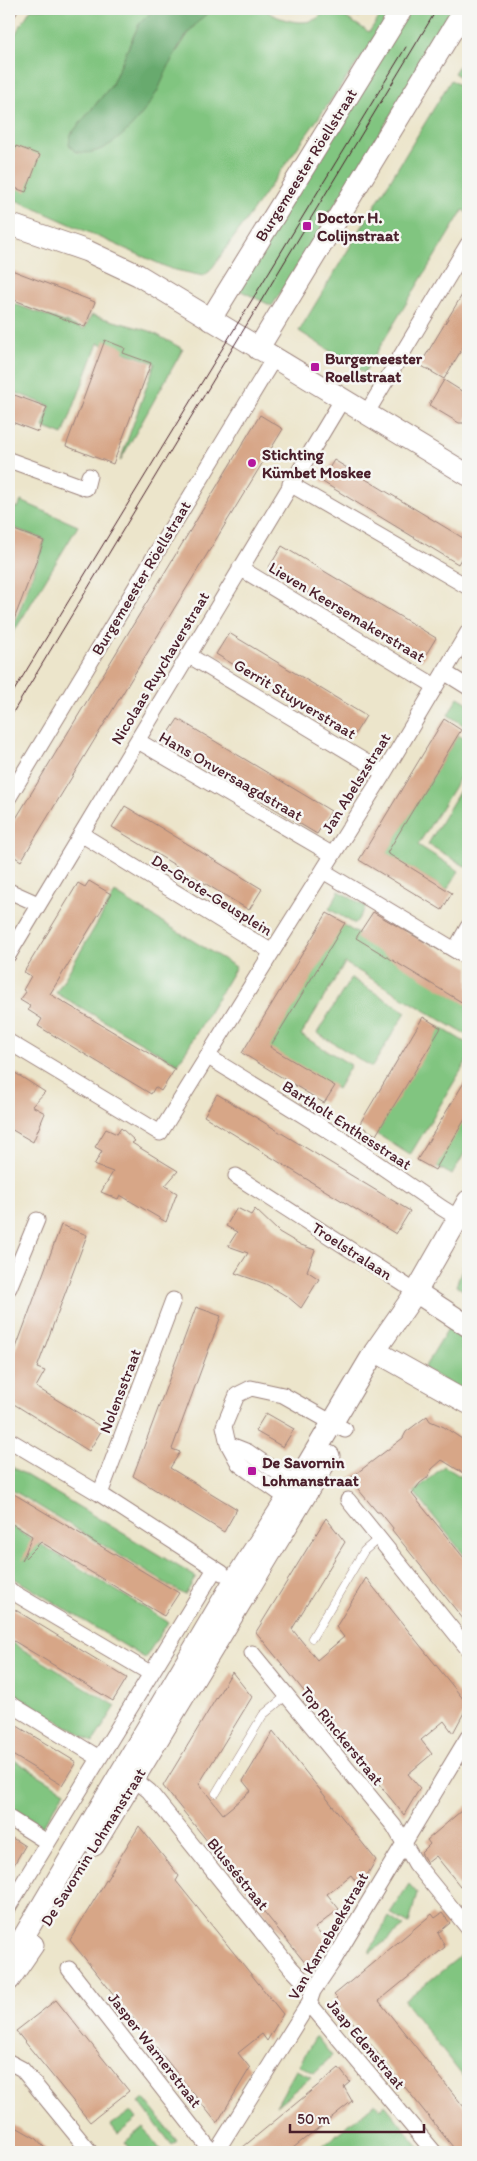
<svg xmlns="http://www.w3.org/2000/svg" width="477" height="2161" viewBox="0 0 477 2161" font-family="Itim,sans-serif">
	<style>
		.green { fill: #81c580; stroke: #667256 }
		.forest { fill: #68aa6e; stroke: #59644c }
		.building { fill: #d7a687 }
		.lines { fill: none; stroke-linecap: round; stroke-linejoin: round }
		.lane-casing { stroke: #9b827b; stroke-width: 9 }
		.street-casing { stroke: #9b827b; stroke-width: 17 }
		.secondary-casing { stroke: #9b827b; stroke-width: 23 }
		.lane { stroke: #fff; stroke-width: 8 }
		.street { stroke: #fff; stroke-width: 15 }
		.secondary { stroke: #fff; stroke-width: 21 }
		.tram { stroke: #4a1f2b; stroke-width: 1 }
		.poi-dot { fill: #b5179e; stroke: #f6f6f2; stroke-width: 2 }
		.labels { text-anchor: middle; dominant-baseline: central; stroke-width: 5; stroke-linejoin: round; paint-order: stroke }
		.street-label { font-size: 16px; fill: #4a1f2b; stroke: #f6f6f2 }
		.poi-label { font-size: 16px; font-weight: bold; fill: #4a1f2b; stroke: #f6f6f2; text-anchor: start }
	</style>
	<rect width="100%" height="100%" fill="#f6f6f2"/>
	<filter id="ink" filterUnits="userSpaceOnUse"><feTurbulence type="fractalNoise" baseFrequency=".02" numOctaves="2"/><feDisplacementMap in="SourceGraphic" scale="10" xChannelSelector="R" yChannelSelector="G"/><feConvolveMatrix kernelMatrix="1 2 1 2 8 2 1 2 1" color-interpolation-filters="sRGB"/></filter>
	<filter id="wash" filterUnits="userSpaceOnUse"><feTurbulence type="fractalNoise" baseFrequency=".0096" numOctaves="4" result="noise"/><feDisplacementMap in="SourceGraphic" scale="20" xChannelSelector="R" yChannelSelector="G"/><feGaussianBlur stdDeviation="1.12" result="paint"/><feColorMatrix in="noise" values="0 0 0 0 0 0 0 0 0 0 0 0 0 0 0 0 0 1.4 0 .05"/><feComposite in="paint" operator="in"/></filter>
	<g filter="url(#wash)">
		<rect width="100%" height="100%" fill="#ece5cb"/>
		<!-- green -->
		<path class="green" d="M31 9H154L139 24 111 86 71 134 172 59 190 31 204 15 213 9H264C278 21 316 31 325 9H332L369 32 381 15 387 21 210 271 203 276 171 269 9 197V44Z
			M344 9H366L359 17Z
			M404 9H457L272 306 233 287Z
			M463 59 468 63V82L454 73Z
			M451 80 468 91V214L463 210 364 373 299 331Z
			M9 302 84 329 92 315 150 331 183 349 120 461 155 363 98 343 63 435 43 427 50 406 9 390Z
			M21 501 78 526 9 640 45 540 9 526V505L18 508Z
			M458 697 468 703V728L448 715Z
			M458 735 468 741V765L418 845 459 871 447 890 386 853Z
			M468 777V868L428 844Z
			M339 891 366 907 355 924 329 909Z
			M115 893 236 967 178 1064 56 993Z
			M340 923 468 1001V1036L345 963 301 1035 351 1065 337 1089 265 1045Z
			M351 978 406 1012 372 1067 317 1033Z
			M438 1026 468 1044V1059L410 1155 374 1132Z
			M468 1111V1147L452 1175 436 1166Z
			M468 1253V1293L456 1286Z
			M452 1322 468 1332V1395L424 1368Z
			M9 1465 196 1577 185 1595 9 1488Z
			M444 1466 468 1481V1560L414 1492Z
			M9 1525 168 1622 145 1658 9 1575Z
			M9 1641 116 1706 93 1742 9 1691Z
			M9 1757 65 1791 42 1827 9 1806Z
			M409 1884 417 1893 409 1924 390 1913Z
			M389 1917 404 1927 370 1953V1950Z
			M468 1950V2083L404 2001Z
			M316 2036 332 2056 314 2073 299 2065Z
			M296 2070 311 2077 276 2106Z
			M144 2099 177 2141 172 2145 139 2102Z
			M375 2103 380 2109 385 2105 423 2152H315Z
			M131 2111 137 2119 118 2134 111 2125Z
			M143 2127 162 2152H133L125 2142Z"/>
		<!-- forest -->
		<path class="forest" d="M154 9H213C202 17 192 27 184 39 173 54 166 73 158 90 144 115 107 163 74 151L69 144 71 134 111 86 139 24Z"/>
		<g id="blocks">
			<!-- building -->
			<path class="building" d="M16 146 40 155 26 192 9 186V165Z
				M9 269 95 302 85 327 9 298Z
				M468 285V339L444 379 420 365Z
				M105 340 125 348 123 353 151 363 113 464 66 446Z
				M444 380 468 395V416L465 423H459L429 405Z
				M9 393 47 407 38 432 9 421Z
				M260 415 283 429 21 861 9 853V830Z
				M334 460 468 541V547L458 564 321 481Z
				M9 528 44 541 10 630H9Z
				M282 546 436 638 422 661 268 569Z
				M229 633 366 716 353 737 216 654Z
				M178 719 331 811 317 834 163 742Z
				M444 719 461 730 387 853 452 893 442 910 359 860Z
				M125 806 262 889 249 910 112 827Z
				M89 881 111 894 50 994 175 1069 161 1091 155 1087 151 1094 38 1026 42 1019 28 1010 30 1006 20 1000 26 992 23 990 31 976 24 972 78 883 85 887Z
				M373 912 468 967V1006L356 938Z
				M327 913 345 923 270 1047 335 1086 324 1103 242 1053Z
				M423 1017 441 1028 376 1135 359 1125Z
				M9 1069 45 1092 32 1106 45 1113 33 1142 9 1128Z
				M468 1076V1114L435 1170 417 1160Z
				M217 1094 410 1211 396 1234 204 1116Z
				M121 1128 135 1141 132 1143 178 1171 165 1186 177 1193 166 1222 120 1195 118 1199 101 1192 113 1172 94 1165 102 1151 95 1147 106 1129 117 1134Z
				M237 1208 251 1215 255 1209 279 1232 301 1245 315 1250 307 1271 319 1279 301 1308 288 1297 266 1284 235 1273 248 1253 228 1246 237 1232 226 1226Z
				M61 1225 87 1235 37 1368 45 1371 36 1387 103 1428 89 1451 9 1401V1367Z
				M196 1307 221 1316 172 1449 180 1452 170 1468 237 1509 224 1532 133 1476Z
				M266 1413 294 1429 283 1447 255 1431Z
				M427 1416 430 1421 444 1427 468 1443V1476L442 1460 432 1469 427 1478 420 1483 412 1494 468 1563V1625L392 1530 393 1528 380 1512H377L358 1489 357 1482 349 1479 403 1438 406 1432Z
				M9 1491 179 1593 164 1616 41 1542 22 1561 32 1536 9 1522Z
				M326 1518 345 1542 292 1629 317 1660 344 1637 336 1627 366 1578 468 1705 453 1733 444 1721 421 1740 432 1754 408 1774 420 1788 404 1815 256 1632Z
				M9 1606 127 1678 113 1701 9 1638Z
				M232 1672 252 1697 199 1784 223 1814 251 1791 243 1781 273 1731 376 1860 360 1887 351 1875 327 1894 339 1909 315 1928 327 1942 310 1969 163 1786Z
				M9 1721 76 1762 62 1785 9 1753Z
				M468 1805V1896L436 1856 427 1863 421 1853 430 1844 427 1840Z
				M139 1826 179 1876 176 1881 283 2014 267 2041 262 2034 238 2053 250 2068 217 2123 70 1940Z
				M9 1836 25 1846 9 1873Z
				M442 1913 450 1923 438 1933 445 1947 379 2001 468 2112V2152H457L335 2000 337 1998 334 1995 432 1914 435 1918Z
				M56 2000 129 2091 90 2122 16 2031Z
				M339 2068 350 2082 344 2087 352 2101 288 2152H237Z
				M9 2123 37 2139 48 2152H9Z"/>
		</g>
	</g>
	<g filter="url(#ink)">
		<use href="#blocks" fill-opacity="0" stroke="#9b827b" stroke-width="1"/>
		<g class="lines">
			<defs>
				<path id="lane" d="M312 1638 364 1551 379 1538
					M216 1793 263 1715 287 1695"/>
				<path id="street" d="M9 11 10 9
					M366 414 468 244
					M9 460 86 488 89 476
					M290 484 468 587
					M240 568 435 686
					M188 655 384 773
					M444 672 468 687
					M138 741 333 855
					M9 797 274 358
					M323 871 468 958
					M9 891 38 904
					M455 950 468 927
					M272 952 384 773 468 632
					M9 954 342 400
					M9 1042 160 1133 272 952 81 834
					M207 1056 340 1138 442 1208 468 1224
					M236 1176 416 1292
					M9 1288 37 1220
					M9 1440 100 1494 222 1573
					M228 1444 248 1452 303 1490
					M100 1494 173 1300
					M348 1500 468 1649
					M295 1504 239 1464 228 1444 224 1426 237 1395 251 1388 283 1395 345 1430
					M9 1590 150 1673
					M252 1653 394 1826 416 1864 468 1928
					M9 1703 99 1758
					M128 1774 149 1791 291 1968 313 1991
					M9 1818 47 1842
					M9 1906 215 1569
					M69 1969 212 2152
					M309 2003 434 2152
					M9 2062 22 2069 90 2152
					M216 2152 309 2003 313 1991 332 1963 468 1737"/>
				<path id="secondary" d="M9 224 87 251 138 275 468 475
					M210 320 402 9
					M258 349 465 9
					M416 1292 468 1326
					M375 1351 468 1403
					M94 1845 329 1456
					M9 1957 21 1941 234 1581 287 1499 375 1351 416 1292 468 1201
					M9 1980 33 1945"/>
			</defs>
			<!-- lane casing -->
			<use href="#lane" class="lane-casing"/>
			<!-- street casing -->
			<use href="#street" class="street-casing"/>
			<!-- secondary casing -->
			<use href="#secondary" class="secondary-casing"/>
			<!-- lane -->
			<use href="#lane" class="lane"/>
			<!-- street -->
			<use href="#street" class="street"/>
			<!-- secondary -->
			<use href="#secondary" class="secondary"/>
			<!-- tram -->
			<path class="tram" d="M9 699 406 47
				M9 719 437 9"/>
		</g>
	</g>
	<!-- markers -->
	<g class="poi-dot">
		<rect x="302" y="221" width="10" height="10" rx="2.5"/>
		<rect x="310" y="362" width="10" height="10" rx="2.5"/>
		<circle cx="252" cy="463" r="5"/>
		<rect x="247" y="1466" width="10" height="10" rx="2.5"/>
	</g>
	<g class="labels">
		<!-- street labels -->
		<g class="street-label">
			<text transform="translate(306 165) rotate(-58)">Burgemeester Röellstraat</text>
			<text transform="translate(141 578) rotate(-59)">Burgemeester Röellstraat</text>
			<text transform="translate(347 612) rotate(31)">Lieven Keersemakerstraat</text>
			<text transform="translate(160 668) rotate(-59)">Nicolaas Ruychaverstraat</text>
			<text transform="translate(295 699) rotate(31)">Gerrit Stuyverstraat</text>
			<text transform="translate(231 776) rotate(30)">Hans Onversaagdstraat</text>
			<text transform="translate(356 783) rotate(-58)">Jan Abelszstraat</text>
			<text transform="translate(212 895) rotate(32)">De-Grote-Geusplein</text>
			<text transform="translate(347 1125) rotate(33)">Bartholt Enthesstraat</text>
			<text transform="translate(352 1251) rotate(33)">Troelstralaan</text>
			<text transform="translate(120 1391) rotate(-69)">Nolensstraat</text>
			<text transform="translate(342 1736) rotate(51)">Top Rinckerstraat</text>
			<text transform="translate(93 1847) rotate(-58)">De Savornin Lohmanstraat</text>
			<text transform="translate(238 1874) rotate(51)">Blusséstraat</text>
			<text transform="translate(328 1936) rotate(-60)">Van Karnebeekstraat</text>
			<text transform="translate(366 2044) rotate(50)">Jaap Edenstraat</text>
			<text transform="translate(155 2050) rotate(52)">Jasper Warnerstraat</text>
		</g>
		<!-- poi labels -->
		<g class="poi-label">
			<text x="317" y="217">Doctor H.<tspan x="317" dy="18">Colijnstraat</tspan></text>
			<text x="325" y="358">Burgemeester<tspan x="325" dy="18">Roellstraat</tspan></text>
			<text x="262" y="454">Stichting<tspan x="262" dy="18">Kümbet Moskee</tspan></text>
			<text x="262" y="1462">De Savornin<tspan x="262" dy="18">Lohmanstraat</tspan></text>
		</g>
	</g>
	<!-- margin -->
	<rect width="477" height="2161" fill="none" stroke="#f6f6f2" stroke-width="30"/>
	<!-- scale -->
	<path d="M290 2124v8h134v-8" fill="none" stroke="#4a1f2b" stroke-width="2.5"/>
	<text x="297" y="2124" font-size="15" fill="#4a1f2b" stroke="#f6f6f2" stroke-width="4" paint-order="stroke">50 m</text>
</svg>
